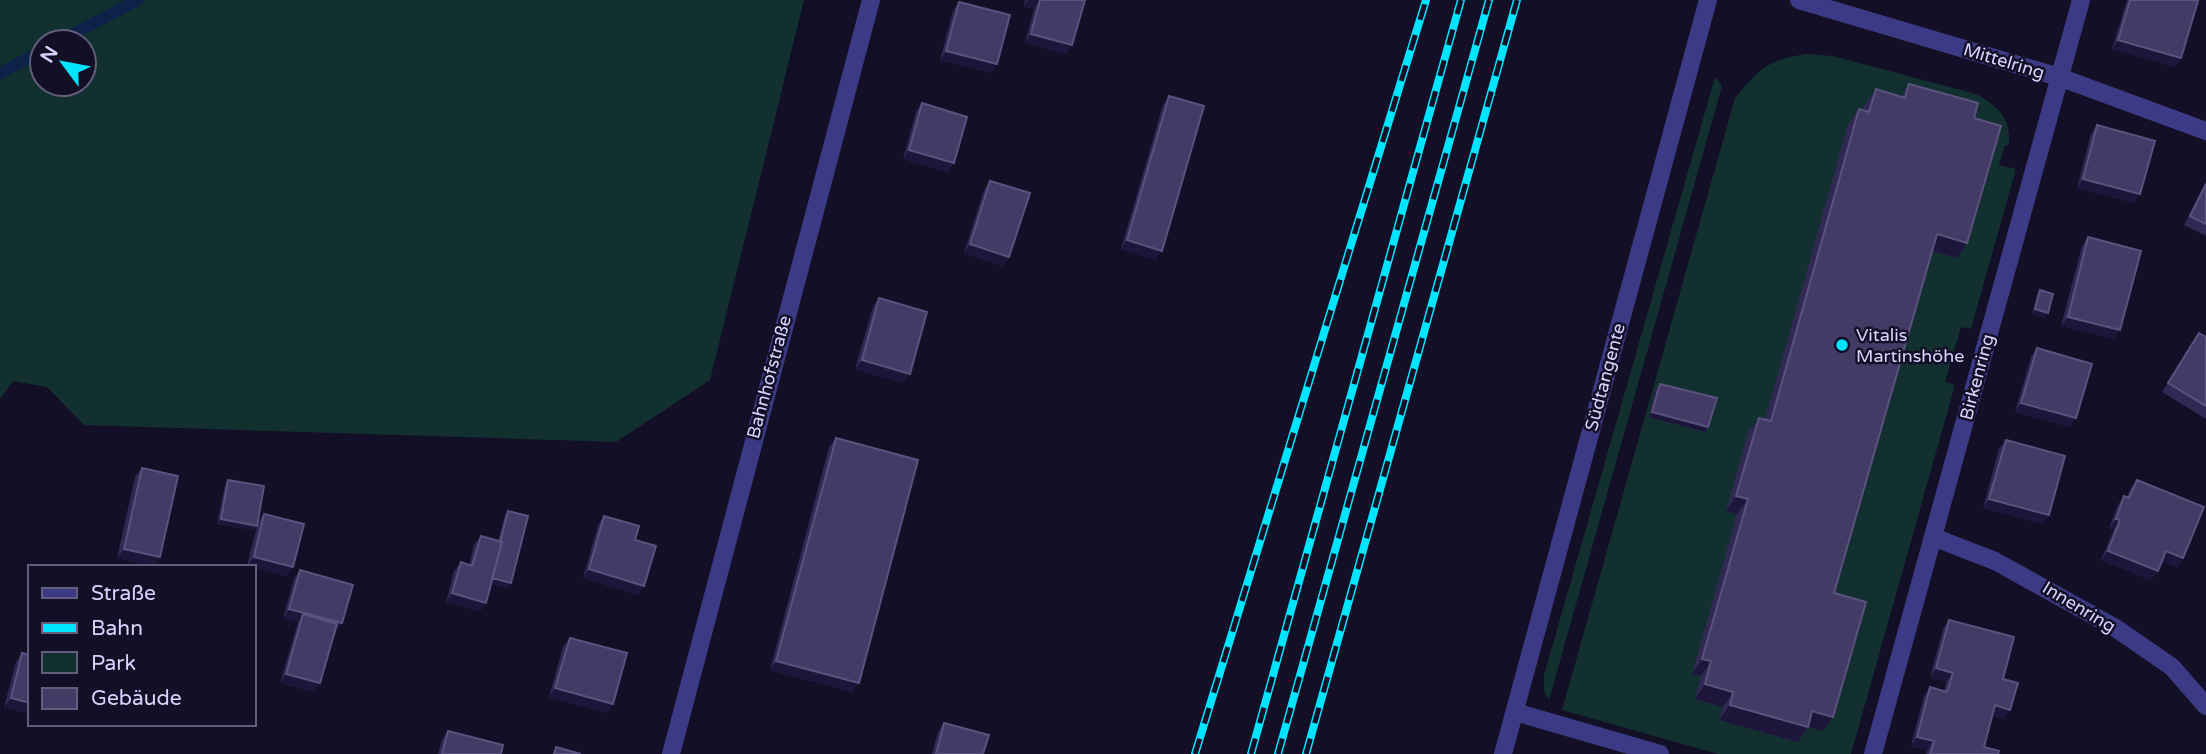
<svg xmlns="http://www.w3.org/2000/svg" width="2206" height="754" viewBox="0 0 2206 754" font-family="'Varela Round',sans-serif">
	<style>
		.green { fill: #12302f; fill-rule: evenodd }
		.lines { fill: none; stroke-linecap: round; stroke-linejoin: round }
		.stream { stroke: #0c2248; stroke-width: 12 }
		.minor { stroke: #3d3a85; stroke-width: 18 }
		.rail-casing { stroke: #00e5ff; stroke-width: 8 }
		.rail { stroke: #130f26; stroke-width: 5; stroke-dasharray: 16; stroke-linecap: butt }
		.wall { fill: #312854 }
		.shaded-wall { fill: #1d163a }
		.building { fill: #433a66; stroke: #5a527e; stroke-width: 2 }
		.poi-dot { fill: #00e5ff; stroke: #130f26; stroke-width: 2.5 }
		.labels { text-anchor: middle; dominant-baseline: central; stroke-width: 5; stroke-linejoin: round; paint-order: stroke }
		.street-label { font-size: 18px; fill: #d9d4ff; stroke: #130f26 }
		.poi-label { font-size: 18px; fill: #d9d4ff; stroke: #130f26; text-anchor: start }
	</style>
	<rect width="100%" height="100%" fill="#130f26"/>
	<!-- green -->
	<path class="green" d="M0 0H804L710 380 616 442 84 425 47 387 13 381 0 399ZM42 42H84V84H42Z
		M1806 54 1833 56 1976 94C1999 107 2011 118 2009 145H2005L1999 165 2016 169 1971 329 1961 327 1945 382 1955 385 1851 754H1718L1562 710 1735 98C1759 69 1768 60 1806 54Z
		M1715 77 1722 86 1549 700 1544 691V675Z"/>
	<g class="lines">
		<!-- stream -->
		<path class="stream" d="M58 42 138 0
			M0 73 42 51"/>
		<!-- minor -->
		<path class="minor" d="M1799 0 2059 77 2206 131
			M1933 537 1995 561 2114 627 2172 667 2206 706
			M1515 712 1660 754
			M671 754 871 0
			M1503 754 1708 0
			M1873 754 2081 0"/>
		<defs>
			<path id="rail" d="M1195 754 1426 0
				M1251 754 1461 0
				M1278 754 1489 0
				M1306 754 1517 0"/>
		</defs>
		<!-- rail casing -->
		<use href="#rail" class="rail-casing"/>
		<!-- rail -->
		<use href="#rail" class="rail"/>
	</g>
	<!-- wall -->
	<path class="wall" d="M1025 0H1085L1072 45 1066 54 1025 43 1034 9 1024 6Z
		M2127 0H2195L2181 58 2175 67 2112 49Z
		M959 2 997 64 991 73 940 60 953 11Z
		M1909 84 1974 118 1967 243 1957 258 1932 251 1834 593 1823 731 1808 727 1798 742 1719 720 1723 707 1695 699 1701 676 1692 674 1737 514 1726 511 1748 433 1759 418 1765 420 1848 124 1859 109 1863 111 1865 104 1876 89 1901 96Z
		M1169 96 1156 260 1121 249 1163 105Z
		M922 103 954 163 948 172 903 159 916 112Z
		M2097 125 2134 203 2077 188 2091 134Z
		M990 181 1009 257 1003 266 964 253 984 190Z
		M2206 181V236L2184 225Z
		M2088 237 2114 339 2061 326 2082 246Z
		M2040 290 2045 318 2032 314 2037 295Z
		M879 298 903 383 855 369 873 307Z
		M2199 333 2206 337V419L2162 392Z
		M2037 348 2070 427 2015 412 2031 357Z
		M1660 384 1708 427 1705 432 1649 417 1656 388Z
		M836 438 852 692 770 670 829 447Z
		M2006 440 2043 524 1983 508 1999 449Z
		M142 468 160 557 154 566 117 558 135 477Z
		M228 480 257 523 264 514 293 567 287 576 247 566 257 526 254 530 217 524 225 485Z
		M2137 480 2183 558 2177 567 2162 561 2158 571 2151 580 2101 560 2114 529 2109 528 2118 505 2124 496 2127 497 2130 489Z
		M508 511V588L491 584 486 603 480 611 446 602 454 571 461 562 469 565 474 545 481 536 498 541 505 515Z
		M604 516 644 586 638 595 583 578 598 525Z
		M300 570 336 632 314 692 280 683 298 622 283 618 294 579Z
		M1949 620 2003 679 2010 710 2004 719 1992 715 1984 747 1998 754H1926L1927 750 1911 746 1924 696 1930 687 1944 691 1946 682 1930 677 1943 629Z
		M570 638 613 704 606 713 549 697 563 647Z
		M22 653 30 655V714L4 707 16 662Z
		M944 723 983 754H932L938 732Z
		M448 731 501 754H438L442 740Z"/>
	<!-- shaded-wall -->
	<path class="shaded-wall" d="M1028 0H1040L1034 9 1024 6Z
		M1031 34 1072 45 1066 54 1025 43Z
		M2118 40 2181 58 2175 67 2112 49Z
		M946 51 997 64 991 73 940 60Z
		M909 150 954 163 948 172 903 159Z
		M2083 179 2140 194 2134 203 2077 188Z
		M1937 234 1967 243 1957 258 1926 249Z
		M1127 240 1162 251 1156 260 1121 249Z
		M970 244 1009 257 1003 266 964 253Z
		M2035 309 2048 313 2045 318 2032 314Z
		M2068 317 2120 330 2114 339 2061 326Z
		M862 360 910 374 903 383 855 369Z
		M2021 403 2076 418 2070 427 2015 412Z
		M1652 412 1708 427 1705 432 1649 417Z
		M1736 496 1748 499 1737 514 1726 511Z
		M1989 499 2049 515 2043 524 1983 508Z
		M221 519 257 526 254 530 217 524Z
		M2116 519 2120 520 2114 529 2109 528Z
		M124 549 160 557 154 566 117 558Z
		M2108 551 2158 571 2151 580 2101 560Z
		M2166 551 2183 558 2177 567 2159 560Z
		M254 557 293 567 287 576 247 566Z
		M589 569 644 586 638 595 583 578Z
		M491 578 511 583 508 588 488 583Z
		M452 593 486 603 480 611 446 602Z
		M289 609 342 623 336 632 301 622 303 614 298 622 283 618Z
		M1702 659 1711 661 1701 676 1692 674Z
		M776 661 859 683 852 692 770 670Z
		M1936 668 1953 673 1946 682 1930 677Z
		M286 674 320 683 314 692 280 683Z
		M1705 684 1733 692 1723 707 1695 699Z
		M555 688 613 704 606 713 549 697Z
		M11 698 30 703V714L4 707Z
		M1730 705 1808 727 1798 742 1719 720Z
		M1995 705 2010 710 2004 719 1989 714Z
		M1812 711 1833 717 1823 731 1802 725Z
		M1917 737 1934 741 1927 750 1911 746Z"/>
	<!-- building -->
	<path class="building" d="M1040 0H1085L1072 45 1031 34Z
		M2130 0H2195L2198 1 2181 58 2118 40Z
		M959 2 1010 15 997 64 946 51Z
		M1909 84 1978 103 1974 118 2001 126 1967 243 1937 234 1834 593 1866 602 1833 717 1812 711 1808 727 1730 705 1733 692 1705 684 1711 661 1702 659 1748 499 1736 496 1759 418 1771 421 1859 109 1869 112 1876 89 1905 98Z
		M1169 96 1204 106 1162 251 1127 240Z
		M922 103 967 117 954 163 909 150Z
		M2097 125 2155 141 2140 194 2083 179Z
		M990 181 1030 193 1009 257 970 244Z
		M2206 184V224L2190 216Z
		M2088 237 2141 251 2120 330 2068 317Z
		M2040 290 2053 294 2048 313 2035 309Z
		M879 298 927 312 910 374 862 360Z
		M2199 333 2206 337V406L2168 383Z
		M2037 348 2092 364 2076 418 2021 403Z
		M1660 384 1717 398 1708 427 1652 412Z
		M836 438 918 460 859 683 776 661Z
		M2006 440 2065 456 2049 515 1989 499Z
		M142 468 178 476 160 557 124 549Z
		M228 480 264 486 257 526 221 519Z
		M2137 480 2204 507 2183 558 2166 551 2158 571 2108 551 2120 520 2116 519 2124 496 2129 498Z
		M508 511 528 516 511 583 492 578 502 542H500Z
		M264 514 304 524 293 567 254 557Z
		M604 516 639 526 635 540 656 546 644 586 589 569Z
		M481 536 502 542 486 603 452 593 461 562 472 566Z
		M300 570 353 585 342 623 289 609Z
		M303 614 337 624 320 683 286 674Z
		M1949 620 2014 637 2003 679 2018 683 2010 710 1995 705 1984 747 1999 751 1998 754H1930L1934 741 1917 737 1930 687 1947 692 1953 673 1936 668Z
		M570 638 627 653 613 704 555 688Z
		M22 653 30 655V703L11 698Z
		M944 723 989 735 983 754H936Z
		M448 731 503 745 501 754H442Z
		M556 747 581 754H554Z"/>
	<!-- markers -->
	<circle class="poi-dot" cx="1842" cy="345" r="7"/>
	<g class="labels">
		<!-- street labels -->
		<g class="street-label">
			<text transform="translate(2004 61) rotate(17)">Mittelring</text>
			<text transform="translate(769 377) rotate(-75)">Bahnhofstraße</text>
			<text transform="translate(1605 377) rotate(-75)">Südtangente</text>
			<text transform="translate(1977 377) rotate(-75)">Birkenring</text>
			<text transform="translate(2079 607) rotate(31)">Innenring</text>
		</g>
		<!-- poi labels -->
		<g class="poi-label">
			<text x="1856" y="335">Vitalis<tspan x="1856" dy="21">Martinshöhe</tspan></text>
		</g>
	</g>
	<!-- legend -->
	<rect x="28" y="565" width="228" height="161" fill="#130f26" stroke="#625e7d" stroke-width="2"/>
	<rect x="42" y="588" width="35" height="10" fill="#3d3a85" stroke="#625e7d" stroke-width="2"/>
	<text x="91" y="600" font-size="21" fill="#d9d4ff">Straße</text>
	<rect x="42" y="623" width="35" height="10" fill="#00e5ff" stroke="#625e7d" stroke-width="2"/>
	<text x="91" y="635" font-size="21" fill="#d9d4ff">Bahn</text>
	<rect x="42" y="652" width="35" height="21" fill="#12302f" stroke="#625e7d" stroke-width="2"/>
	<text x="91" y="670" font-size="21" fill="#d9d4ff">Park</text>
	<rect x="42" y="688" width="35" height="21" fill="#433a66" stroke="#625e7d" stroke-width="2"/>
	<text x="91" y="705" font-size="21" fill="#d9d4ff">Gebäude</text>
	<!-- north arrow -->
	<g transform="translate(63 63) rotate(302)"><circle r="33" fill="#130f26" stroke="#625e7d" stroke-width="2"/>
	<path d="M0-5L12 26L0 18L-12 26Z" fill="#00e5ff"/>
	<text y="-10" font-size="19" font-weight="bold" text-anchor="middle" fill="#d9d4ff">N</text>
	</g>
</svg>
